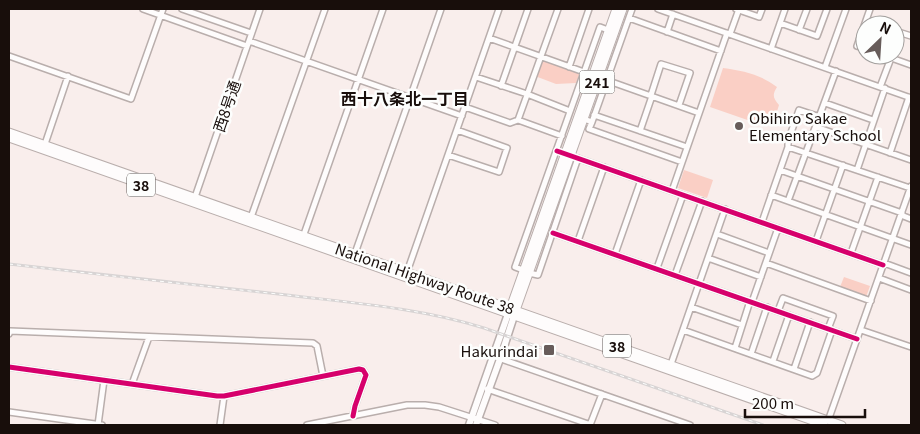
<svg xmlns="http://www.w3.org/2000/svg" width="920" height="434" viewBox="0 0 920 434" font-family="Georgia,'Noto Sans JP',serif">
	<style>
		.green { fill: #facfc5 }
		.lines { fill: none; stroke-linecap: round; stroke-linejoin: round }
		.minor-casing { stroke: #b9aeac; stroke-width: 8 }
		.major-casing { stroke: #b9aeac; stroke-width: 9 }
		.highway-casing { stroke: #b9aeac; stroke-width: 9 }
		.minor { stroke: #fefcfc; stroke-width: 5 }
		.major { stroke: #fefcfc; stroke-width: 6 }
		.highway { stroke: #fefcfc; stroke-width: 7 }
		.rail-casing { stroke: #d8d4d4; stroke-width: 3 }
		.rail { stroke: #fdfefd; stroke-width: 1; stroke-dasharray: 4; stroke-linecap: butt }
		.cycleway-casing { stroke: #fdfefd; stroke-width: 8 }
		.cycleway { stroke: #d6006c; stroke-width: 5 }
		.poi-dot { fill: #675c5a; stroke: #fdfefd; stroke-width: 2 }
		.labels { text-anchor: middle; dominant-baseline: central; stroke-width: 5; stroke-linejoin: round; paint-order: stroke }
		.shield { fill: #fdfefd; stroke: #5d5654; stroke-width: 1 }
		.shield-label { font-size: 14px; font-weight: bold; fill: #180e0b }
		.street-label { font-size: 15px; fill: #180e0b; stroke: #fdfefd }
		.poi-label { font-size: 15px; fill: #180e0b; stroke: #fdfefd; text-anchor: start }
		.neighbourhood-label { font-size: 16px; font-weight: bold; fill: #180e0b; stroke: #fdfefd }
	</style>
	<rect width="100%" height="100%" fill="#f9eeec"/>
	<!-- green -->
	<path class="green" d="M542 59 580 73 576 83 556 84 535 76Z
		M723 68C743 71 760 74 777 87 772 95 773 98 779 105L774 121 765 126 710 107Z
		M684 170 713 180 707 198 678 188Z
		M844 277 870 286 866 297 840 287Z"/>
	<g class="lines">
		<defs>
			<path id="minor" d="M143 9 247 46
				M182 9 251 33
				M658 9 911 98
				M736 9 759 17 762 9
				M629 18 721 51
				M866 21 878 25
				M780 23 817 36 827 9
				M799 30 807 9
				M895 31 911 36
				M667 32 673 14
				M730 34 739 9
				M489 38 584 72
				M249 41 462 116
				M865 48 857 46 870 9
				M771 49 785 9
				M883 55 911 65
				M9 56 131 99 163 9
				M569 67 589 9
				M825 67 846 9
				M476 77 527 94 570 111
				M606 80 699 113
				M501 86 528 9
				M880 87 891 58
				M651 95 661 64 690 73 679 105
				M825 103 873 120
				M465 107 510 123 518 120 562 136
				M594 115 687 147
				M584 119 592 122 632 9
				M518 120 558 9
				M592 122 589 129 682 162
				M816 127 911 160
				M640 131 652 96
				M44 147 68 76
				M788 147 910 188
				M557 151 883 265
				M890 153 909 97
				M448 155 499 172 507 148 457 130
				M780 170 902 213
				M857 170 885 88
				M672 191 727 33
				M771 195 911 245
				M194 200 260 9
				M788 201 836 71
				M901 215 911 219
				M250 220 325 9
				M762 222 788 147V141L799 110 820 117
				M553 233 857 339
				M717 234 769 253
				M303 237 383 9
				M578 241 604 167
				M816 241 843 165
				M851 253 878 177
				M615 254 641 180
				M354 256 410 98 441 9
				M708 258 761 277
				M766 263 871 301
				M884 263 911 273
				M657 268 683 195
				M523 270 515 267 600 27 608 30
				M529 273 538 275 578 158
				M406 275 499 9
				M675 275 702 201
				M879 278 911 290
				M752 302 778 228
				M691 307 742 325
				M778 311 783 298 833 316 828 329
				M683 330 812 376 817 373 832 330
				M861 330 911 347
				M9 334 10 331 313 343 317 346 323 376
				M735 348 750 301
				M487 354 690 425
				M751 354 767 307
				M773 361 789 315
				M9 367 217 396H224L359 369 363 370 366 375 355 406 353 416
				M670 367 725 209
				M794 369 810 322
				M132 384 149 337
				M487 389 591 425
				M9 412 102 425
				M828 421 911 186
				M98 425 104 380
				M220 425 224 396
				M307 425 407 405H425L439 407 495 425
				M590 425 602 394"/>
			<path id="major" d="M469 425 508 314
				M476 425 500 359 514 316"/>
			<path id="highway" d="M9 132 842 425
				M9 138 824 425
				M509 311 616 9
				M515 313 623 9"/>
		</defs>
		<!-- minor casing -->
		<use href="#minor" class="minor-casing"/>
		<!-- major casing -->
		<use href="#major" class="major-casing"/>
		<!-- highway casing -->
		<use href="#highway" class="highway-casing"/>
		<!-- minor -->
		<use href="#minor" class="minor"/>
		<!-- major -->
		<use href="#major" class="major"/>
		<!-- highway -->
		<use href="#highway" class="highway"/>
		<defs>
			<path id="rail" d="M9 264C101 275 194 285 287 295 353 303 420 308 484 328L763 425"/>
		</defs>
		<!-- rail casing -->
		<use href="#rail" class="rail-casing"/>
		<!-- rail -->
		<use href="#rail" class="rail"/>
		<defs>
			<path id="cycleway" d="M557 151 883 265
				M553 233 857 339
				M9 367 217 396H224L359 369 363 370 366 375 355 406 353 416"/>
		</defs>
		<!-- cycleway casing -->
		<use href="#cycleway" class="cycleway-casing"/>
		<!-- cycleway -->
		<use href="#cycleway" class="cycleway"/>
	</g>
	<!-- markers -->
	<g class="poi-dot">
		<circle cx="739" cy="126" r="5"/>
		<rect x="543" y="344" width="12" height="12" rx="2.5"/>
	</g>
	<g class="labels">
		<!-- shield labels -->
		<g class="shield">
			<rect x="579.5" y="70.5" width="35" height="23" rx="4"/>
			<rect x="127" y="173.5" width="28" height="23" rx="4"/>
			<rect x="603" y="334.5" width="28" height="23" rx="4"/>
		</g>
		<g class="shield-label">
			<text x="597" y="82">241</text>
			<text x="141" y="185">38</text>
			<text x="617" y="346">38</text>
		</g>
		<!-- street labels -->
		<g class="street-label">
			<text transform="translate(226 106) rotate(-71)">西8号通</text>
			<text transform="translate(425 278) rotate(19)">National Highway Route 38</text>
		</g>
		<!-- poi labels -->
		<g class="poi-label">
			<text x="749" y="117">Obihiro Sakae<tspan x="749" dy="17">Elementary School</tspan></text>
			<text x="538" y="350" text-anchor="end">Hakurindai</text>
		</g>
		<!-- neighbourhood labels -->
		<g class="neighbourhood-label">
			<text x="405" y="98">西十八条北一丁目</text>
		</g>
	</g>
	<!-- border -->
	<rect width="920" height="434" fill="none" stroke="#180e0b" stroke-width="20"/>
	<!-- north arrow -->
	<g transform="translate(880 40) rotate(25)"><circle r="24" fill="#fdfefd" stroke="#a19e9c"/>
	<path d="M0-4L9 19L0 12L-9 19Z" fill="#675c5a"/>
	<text y="-8" font-size="14" font-weight="bold" text-anchor="middle" fill="#180e0b">N</text>
	</g>
	<!-- scale -->
	<path d="M745 409v8h120v-8" fill="none" stroke="#180e0b" stroke-width="2.5"/>
	<text x="752" y="409" font-size="15" fill="#180e0b" stroke="#fdfefd" stroke-width="4" paint-order="stroke">200 m</text>
</svg>
